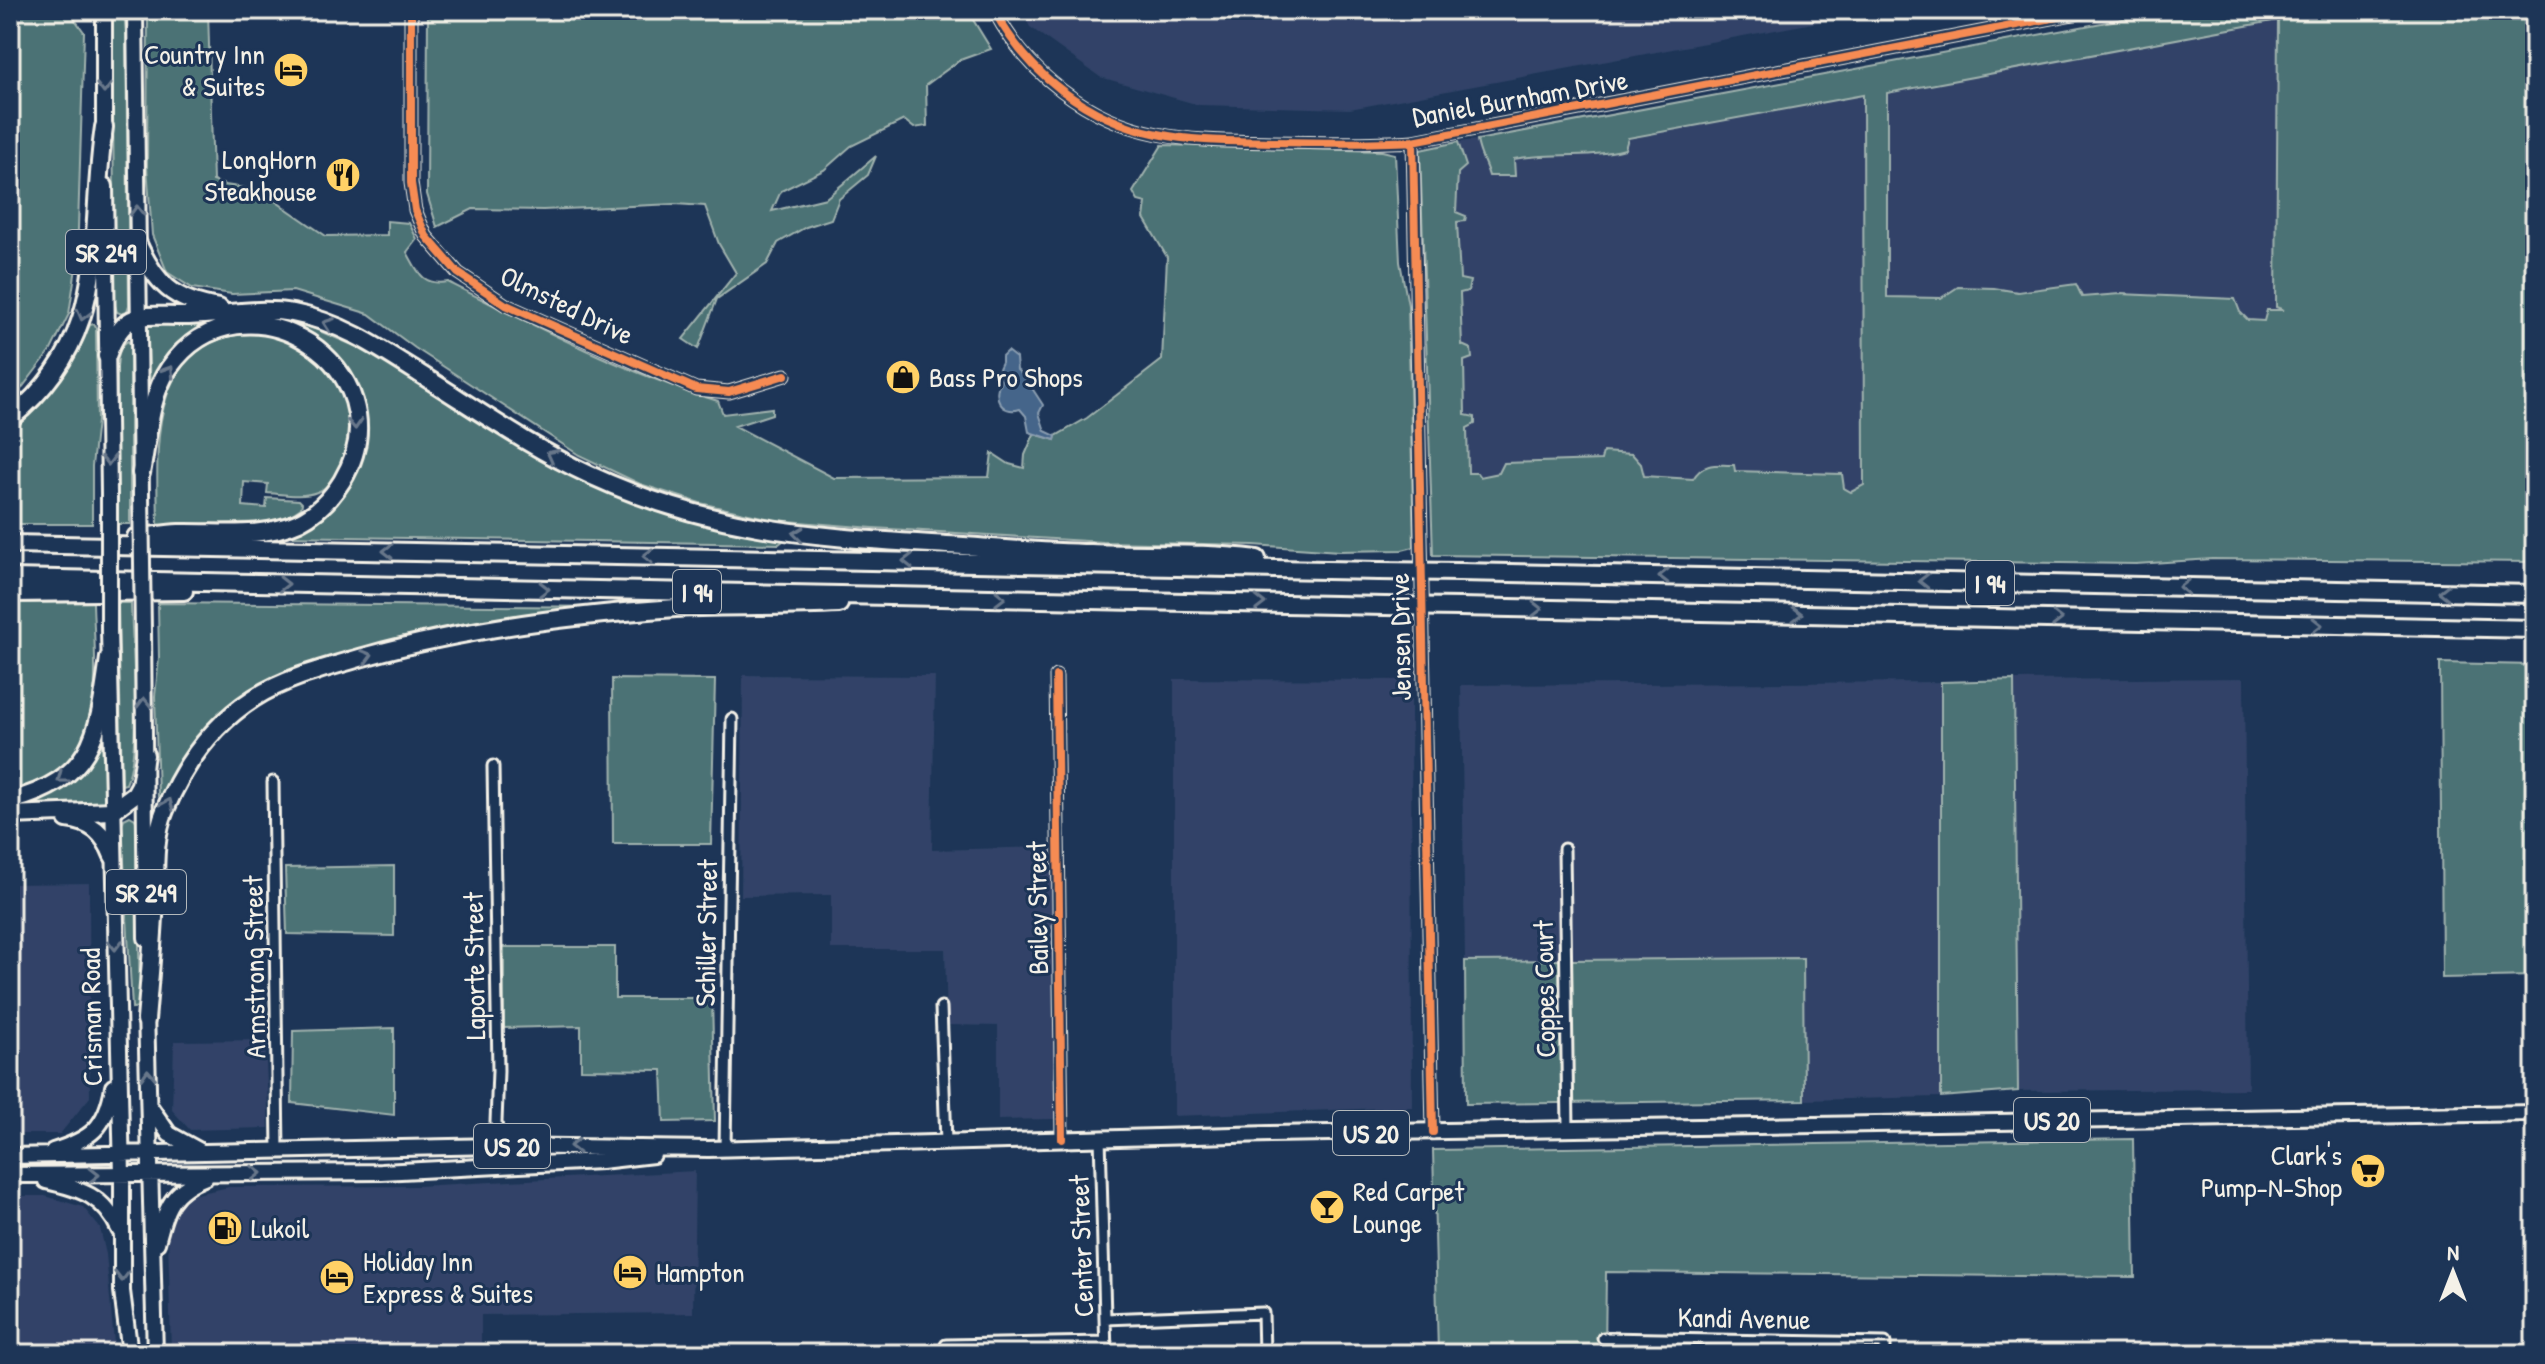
<svg xmlns="http://www.w3.org/2000/svg" width="2545" height="1364" viewBox="0 0 2545 1364" font-family="'Patrick Hand',sans-serif">
	<style>
		.built { fill: #304367 }
		.green { fill: #4c7274; stroke: #a0b2ae; stroke-width: 2; fill-rule: evenodd }
		.water { fill: #44658a; stroke: #8a9db0; stroke-width: 2 }
		.lines { fill: none; stroke-linecap: round; stroke-linejoin: round }
		.minor-casing { stroke: #f4f1e8; stroke-width: 15 }
		.primary-casing { stroke: #f4f1e8; stroke-width: 20 }
		.motorway-casing { stroke: #f4f1e8; stroke-width: 22 }
		.minor { stroke: #1d3557; stroke-width: 9 }
		.primary { stroke: #1d3557; stroke-width: 14 }
		.motorway { stroke: #1d3557; stroke-width: 16 }
		.primary-bridge-casing { stroke: #f4f1e8; stroke-width: 20; stroke-linecap: butt }
		.motorway-bridge-casing { stroke: #f4f1e8; stroke-width: 22; stroke-linecap: butt }
		.primary-bridge { stroke: #1d3557; stroke-width: 14 }
		.motorway-bridge { stroke: #1d3557; stroke-width: 16 }
		.cycleway-casing { stroke: #1d3557; stroke-width: 13 }
		.cycleway { stroke: #f68b52; stroke-width: 8 }
		.oneway { stroke: #68778a }
		.labels { text-anchor: middle; dominant-baseline: central; stroke-width: 6; stroke-linejoin: round; paint-order: stroke }
		.shield { fill: #1d3557; stroke: #b4b9bc; stroke-width: 2 }
		.shield-label { font-size: 26px; font-weight: bold; fill: #f4f1e8 }
		.poi-label { font-size: 28px; fill: #f4f1e8; stroke: #1d3557; text-anchor: start }
		.street-label { font-size: 28px; fill: #f4f1e8; stroke: #1d3557 }
	</style>
	<rect width="100%" height="100%" fill="#1d3557"/>
	<filter id="ink" filterUnits="userSpaceOnUse"><feTurbulence type="fractalNoise" baseFrequency=".0125" numOctaves="2"/><feDisplacementMap in="SourceGraphic" scale="16" xChannelSelector="R" yChannelSelector="G"/><feConvolveMatrix kernelMatrix="1 2 1 2 8 2 1 2 1" color-interpolation-filters="sRGB"/></filter>
	<g filter="url(#ink)">
		<!-- built -->
		<path class="built" d="M1021 10H1883L1350 109 1199 105 1100 77 1030 27Z
			M2278 20 2276 306 2287 310 2264 321 2248 320 2240 312 2120 294 2081 297 2076 284 2018 292 1994 288 1959 287 1941 298 1887 297V93Z
			M1863 95 1864 485 1851 493 1844 488 1842 474 1735 471 1734 465H1708L1696 473 1693 479 1643 476 1603 452 1602 460 1504 463 1499 473 1491 477 1480 478 1468 473 1467 427 1474 417 1465 416 1464 360 1472 358 1462 345 1460 292 1468 291 1470 282 1460 279 1456 212 1458 173 1466 165 1458 142 1477 140 1480 157 1515 175 1514 159 1539 154 1602 155 1624 149 1627 138Z
			M743 675 935 676 932 850 1051 847 1055 1119 998 1120V1026L947 1025 945 949H831V895L741 896Z
			M2244 678 2248 1089 2018 1091 2014 680Z
			M1174 679 1411 680 1412 1107 1174 1116Z
			M1941 682V1097L1804 1100 1803 958 1465 961 1461 685Z
			M89 883 90 1097 60 1134H10V884Z
			M265 1040 269 1128 190 1130 172 1110 174 1041Z
			M695 1171 693 1313 481 1315V1354H171L168 1234 175 1211 192 1195 229 1187 417 1186Z
			M10 1196H45L83 1207 100 1228 106 1254 115 1354H10Z"/>
		<!-- green -->
		<path class="green" d="M10 10H68L84 32 77 261 69 314 51 350 18 393 10 399Z
			M112 10H124L126 35 129 305 127 311 122 314 117 312 115 305Z
			M148 10H208L213 181 225 185 259 190 326 236 387 235V221L409 223 417 239 407 252C418 272 422 286 448 282 536 327 623 372 718 401L723 414 772 408V414L735 426 834 478 989 477 992 453 1009 464 1024 468 1025 455 1034 434 1055 440 1056 436 1087 418 1162 360 1167 257 1144 218 1146 203 1138 201 1133 192 1162 145 1382 151 1395 154 1400 262 1408 305 1414 547 1402 550 1339 551 1254 545 1103 542 873 528 775 520 700 503 640 484 579 455 415 348 369 314 293 291 232 294 192 288 167 272 152 235 147 166Z
			M428 10H967L991 49 960 60 926 85 927 126 914 128 904 120 851 146 824 170 781 191 772 211 826 198 876 156 868 175 839 199 831 219 806 227 778 243 767 264 717 299 698 349 683 339 736 273 719 244 705 206 675 204 543 210 473 209 437 227 427 194Z
			M2171 10H2535V562L2212 559 2136 564 1433 555 1420 150 1458 142 1466 166 1458 173 1456 212 1466 216 1465 221 1457 222 1460 279 1470 281 1468 291 1460 293 1462 345 1471 349 1472 358 1464 361 1465 415 1475 417V424L1467 428 1468 473H1477L1480 477 1499 473 1504 463 1601 460 1603 452 1632 454 1641 464 1644 476 1693 479C1703 462 1717 465 1734 465L1735 471 1842 474 1844 488 1851 492 1864 485 1863 95 1628 138 1625 149C1588 159 1551 152 1514 159L1515 176H1489C1485 162 1479 154 1477 140ZM2278 20 2276 307 2284 310H2267L2264 321 2248 320 2240 312 2235 299 2120 294 2082 297 2076 284 2018 292 1994 288 1958 287 1941 298 1887 297V93Z
			M229 320 153 385 150 387 147 322Z
			M281 322 310 327 362 349 591 483 667 514 781 539 783 541 779 544 281 536C301 526 323 518 338 500 348 488 357 471 359 455 361 446 347 371 342 364 329 343 303 331 281 322Z
			M94 324 96 328 97 421 92 466V524H10V427C48 403 71 365 90 325Z
			M250 333C316 339 367 391 343 460 339 473 330 487 317 492 302 498 283 494 267 493L268 484 244 482 243 506 266 508 267 498 299 500 302 503 301 508 292 514 273 522 158 525C157 448 146 342 250 333Z
			M128 341 130 344V524H117V368C118 358 118 346 128 341Z
			M93 602C94 649 104 727 71 764 67 768 60 771 55 774 41 784 28 790 10 791V603Z
			M118 603H131C132 647 142 748 126 784L122 785Z
			M158 603 614 607 270 683 164 795 158 796 155 696 159 658Z
			M2440 663 2535 665V976L2442 978Z
			M612 679 715 680 711 844H613Z
			M2014 680 2018 1091 1941 1097V682Z
			M101 736 107 801 92 805 22 807 21 804Z
			M130 816 135 819 137 824 140 1007 132 1008 122 825 124 819Z
			M394 866V936L287 934 285 868Z
			M504 947H615V998H712L715 1121 664 1122 662 1070 581 1069V1026L504 1028Z
			M1803 958 1804 1100 1466 1104 1465 961Z
			M394 1028V1115L292 1103 293 1031Z
			M2133 1139 2135 1277 1606 1272 1605 1354H1438L1433 1150Z"/>
		<!-- water -->
		<path class="water" d="M1007 351 1016 358 1017 370 1024 376 1043 405 1039 413 1045 431 1056 436 1055 440 1029 432 1026 416 1020 409C1001 415 992 397 1001 380L997 373 1002 362V356Z"/>
		<g class="lines">
			<defs>
				<path id="minor" d="M411 10V183L415 210 426 236 458 273 506 305 696 389 729 392 785 375
					M994 10C1027 73 1087 120 1158 134 1196 142 1235 141 1273 142 1320 143 1366 144 1413 141L2094 10
					M1413 141 1433 1132
					M1056 676 1062 1139
					M493 766 498 1071 496 1122 502 1166
					M273 782 278 1151
					M1564 849 1568 1128
					M941 1007 946 1142
					M1100 1137 1106 1354
					M725 1148 732 719
					M1105 1319 1263 1313 1264 1354
					M1603 1338 1885 1343V1354
					M946 1354V1345L1106 1342"/>
				<path id="primary" d="M104 10V138
					M135 10 141 494
					M105 186 109 494
					M109 630 122 1175V1291L130 1354
					M143 631 146 938
					M146 1011 155 1354
					M151 1108 169 1134 200 1151
					M53 1151C91 1139 106 1128 113 1087
					M10 1156 498 1146 709 1149 1270 1134 2535 1113
					M10 1175 381 1172 601 1161 653 1155
					M46 1181C82 1189 104 1196 120 1231
					M157 1243C166 1208 170 1191 206 1177"/>
				<path id="motorway" d="M137 242C155 283 173 301 219 308
					M107 356C125 306 143 317 189 316 225 315 258 307 293 313 341 322 381 349 420 374 476 409 530 447 590 475 707 529 805 536 931 544 984 547 1038 552 1091 553 1146 555 1203 552 1257 559
					M10 419C113 335 87 242 104 127
					M136 537C150 536 164 534 179 533 218 532 262 539 299 522 317 513 332 497 342 481 410 369 243 262 169 368 149 397 148 439 141 473
					M10 544 1379 571
					M1459 572 2535 594
					M10 578 1385 606
					M10 593 184 591
					M1459 607 2535 629
					M10 801C95 778 98 735 109 658
					M10 815 112 811 135 794 140 785 145 755
					M67 819C92 822 104 833 113 856
					M146 1020C149 986 152 952 154 917 157 882 151 843 165 810 184 764 212 725 254 698 287 677 329 667 367 656 468 628 571 615 676 608 730 605 785 607 839 604"/>
			</defs>
			<!-- minor casing -->
			<use href="#minor" class="minor-casing"/>
			<!-- primary casing -->
			<use href="#primary" class="primary-casing"/>
			<!-- motorway casing -->
			<use href="#motorway" class="motorway-casing"/>
			<!-- minor -->
			<use href="#minor" class="minor"/>
			<!-- primary -->
			<use href="#primary" class="primary"/>
			<!-- motorway -->
			<use href="#motorway" class="motorway"/>
			<defs>
				<path id="primary-bridge" d="M109 494V630
					M141 494 143 631"/>
				<path id="motorway-bridge" d="M1379 571 1459 572
					M1385 606 1459 607"/>
			</defs>
			<!-- primary-bridge casing -->
			<use href="#primary-bridge" class="primary-bridge-casing"/>
			<!-- motorway-bridge casing -->
			<use href="#motorway-bridge" class="motorway-bridge-casing"/>
			<!-- primary-bridge -->
			<use href="#primary-bridge" class="primary-bridge"/>
			<!-- motorway-bridge -->
			<use href="#motorway-bridge" class="motorway-bridge"/>
			<defs>
				<path id="cycleway" d="M411 10V183L415 210 426 236 458 273 506 305 696 389 729 392 785 375
					M994 10C1027 73 1087 120 1158 134 1196 142 1235 141 1273 142 1320 143 1366 144 1413 141L2094 10
					M1413 141 1433 1132
					M1056 676 1062 1139"/>
			</defs>
			<!-- cycleway casing -->
			<use href="#cycleway" class="cycleway-casing"/>
			<!-- cycleway -->
			<use href="#cycleway" class="cycleway"/>
		</g>
		<!-- one-way arrows -->
		<defs><path id="oneway-chevron" d="M-2-3.5L2.5 0L-2 3.5" fill="none" stroke-width="1.6" stroke-linecap="round" stroke-linejoin="round" transform="scale(2)"/></defs>
		<g class="oneway">
			<use href="#oneway-chevron" transform="translate(104 88) rotate(90)"/>
			<use href="#oneway-chevron" transform="translate(137 211) rotate(-91)"/>
			<use href="#oneway-chevron" transform="translate(83 315) rotate(105)"/>
			<use href="#oneway-chevron" transform="translate(328 324) rotate(-160)"/>
			<use href="#oneway-chevron" transform="translate(169 371) rotate(-57)"/>
			<use href="#oneway-chevron" transform="translate(355 424) rotate(87)"/>
			<use href="#oneway-chevron" transform="translate(552 455) rotate(-152)"/>
			<use href="#oneway-chevron" transform="translate(108 460) rotate(89)"/>
			<use href="#oneway-chevron" transform="translate(798 534) rotate(-173)"/>
			<use href="#oneway-chevron" transform="translate(388 551) rotate(-179)"/>
			<use href="#oneway-chevron" transform="translate(648 556) rotate(-179)"/>
			<use href="#oneway-chevron" transform="translate(908 561) rotate(-179)"/>
			<use href="#oneway-chevron" transform="translate(1664 576) rotate(-179)"/>
			<use href="#oneway-chevron" transform="translate(1924 581) rotate(-179)"/>
			<use href="#oneway-chevron" transform="translate(284 584) rotate(1)"/>
			<use href="#oneway-chevron" transform="translate(2184 587) rotate(-179)"/>
			<use href="#oneway-chevron" transform="translate(544 589) rotate(1)"/>
			<use href="#oneway-chevron" transform="translate(2444 592) rotate(-179)"/>
			<use href="#oneway-chevron" transform="translate(1000 598) rotate(1)"/>
			<use href="#oneway-chevron" transform="translate(1260 603) rotate(1)"/>
			<use href="#oneway-chevron" transform="translate(1537 609) rotate(1)"/>
			<use href="#oneway-chevron" transform="translate(1797 614) rotate(1)"/>
			<use href="#oneway-chevron" transform="translate(2057 619) rotate(1)"/>
			<use href="#oneway-chevron" transform="translate(2317 625) rotate(1)"/>
			<use href="#oneway-chevron" transform="translate(367 656) rotate(-16)"/>
			<use href="#oneway-chevron" transform="translate(144 703) rotate(-91)"/>
			<use href="#oneway-chevron" transform="translate(62 778) rotate(143)"/>
			<use href="#oneway-chevron" transform="translate(168 804) rotate(-67)"/>
			<use href="#oneway-chevron" transform="translate(115 945) rotate(89)"/>
			<use href="#oneway-chevron" transform="translate(148 1075) rotate(-93)"/>
			<use href="#oneway-chevron" transform="translate(575 1146) rotate(-180)"/>
			<use href="#oneway-chevron" transform="translate(256 1173) rotate(-1)"/>
			<use href="#oneway-chevron" transform="translate(94 1175)"/>
			<use href="#oneway-chevron" transform="translate(122 1276) rotate(90)"/>
		</g>
	</g>
	<!-- icons -->
	<defs>
		<symbol id="hotel-disc" viewBox="-11 -11 22 22"><circle r="9.5" fill="#ffd166" stroke="#1d3557"/><path d="M-6-4.5h1.5V1H6V5H4.5V3h-9V5H-6ZM-4 0a1.8 1.8 0 1 1 3.6 0ZM.5 0V-2.5h3Q6-2.5 6 0Z" fill="#111"/></symbol>
		<symbol id="restaurant-disc" viewBox="-11 -11 22 22"><circle r="9.5" fill="#ffd166" stroke="#1d3557"/><path d="M-5-6h1v4h1v-4h1v4h1v-4h1v5L-1.5 .5V6h-2V.5L-5-1ZM5-6V6H3V1.5H1.5Q1.5-4 5-6Z" fill="#111"/></symbol>
		<symbol id="shop-disc" viewBox="-11 -11 22 22"><circle r="9.5" fill="#ffd166" stroke="#1d3557"/><path d="M-5-2.5h2.3a2.7 3.5 0 0 1 5.4 0H5L5.5 6h-11ZM-1.5-2.5h3a1.5 2.3 0 0 0-3 0Z" fill="#111"/></symbol>
		<symbol id="supermarket-disc" viewBox="-11 -11 22 22"><circle r="9.5" fill="#ffd166" stroke="#1d3557"/><path d="M-6-5.5h2.5l.6 2H6L4.5 2H-2.5L-4.4-4H-6ZM-1.5 3.2a1.3 1.3 0 1 0 .1 0ZM3 3.2a1.3 1.3 0 1 0 .1 0Z" fill="#111"/></symbol>
		<symbol id="bar-disc" viewBox="-11 -11 22 22"><circle r="9.5" fill="#ffd166" stroke="#1d3557"/><path d="M-6-5H6L.8 .8V4.5H3.5V6h-7V4.5H-.8V.8Z" fill="#111"/></symbol>
		<symbol id="fuel-disc" viewBox="-11 -11 22 22"><circle r="9.5" fill="#ffd166" stroke="#1d3557"/><path d="M-5.5-6h7V0h2V4h1.3V-2.5L3-4.5l.8-.8L6-3V5H2.5V1h-1V6h-7ZM-4.2-4.7v3.2H.2V-4.7Z" fill="#111"/></symbol>
	</defs>
	<g fill-rule="evenodd">
		<use href="#hotel-disc" x="271" y="50" width="40" height="40"/>
		<use href="#restaurant-disc" x="323" y="155" width="40" height="40"/>
		<use href="#shop-disc" x="883" y="357" width="40" height="40"/>
		<use href="#supermarket-disc" x="2348" y="1151" width="40" height="40"/>
		<use href="#bar-disc" x="1307" y="1187" width="40" height="40"/>
		<use href="#fuel-disc" x="205" y="1208" width="40" height="40"/>
		<use href="#hotel-disc" x="610" y="1252" width="40" height="40"/>
		<use href="#hotel-disc" x="317" y="1257" width="40" height="40"/>
	</g>
	<g class="labels">
		<!-- shield labels -->
		<g class="shield">
			<rect x="66" y="230" width="80" height="44" rx="6"/>
			<rect x="1966" y="561" width="48" height="44" rx="6"/>
			<rect x="673" y="570" width="48" height="44" rx="6"/>
			<rect x="106" y="870" width="80" height="44" rx="6"/>
			<rect x="2014" y="1098" width="76" height="44" rx="6"/>
			<rect x="1333" y="1111" width="76" height="44" rx="6"/>
			<rect x="474" y="1124" width="76" height="44" rx="6"/>
		</g>
		<g class="shield-label">
			<text x="106" y="252">SR 249</text>
			<text x="1990" y="583">I 94</text>
			<text x="697" y="592">I 94</text>
			<text x="146" y="892">SR 249</text>
			<text x="2052" y="1120">US 20</text>
			<text x="1371" y="1133">US 20</text>
			<text x="512" y="1146">US 20</text>
		</g>
		<!-- poi labels -->
		<g class="poi-label">
			<text x="265" y="54" text-anchor="end">Country Inn<tspan x="265" dy="32">&amp; Suites</tspan></text>
			<text x="317" y="159" text-anchor="end">LongHorn<tspan x="317" dy="32">Steakhouse</tspan></text>
			<text x="929" y="377">Bass Pro Shops</text>
			<text x="2342" y="1155" text-anchor="end">Clark's<tspan x="2342" dy="32">Pump-N-Shop</tspan></text>
			<text x="1353" y="1191">Red Carpet<tspan x="1353" dy="32">Lounge</tspan></text>
			<text x="251" y="1228">Lukoil</text>
			<text x="363" y="1261">Holiday Inn<tspan x="363" dy="32">Express &amp; Suites</tspan></text>
			<text x="656" y="1272">Hampton</text>
		</g>
		<!-- street labels -->
		<g class="street-label">
			<text transform="translate(1520 98) rotate(-10)">Daniel Burnham Drive</text>
			<text transform="translate(567 305) rotate(26)">Olmsted Drive</text>
			<text transform="translate(1400 637) rotate(-91)">Jensen Drive</text>
			<text transform="translate(1037 908) rotate(-91)">Bailey Street</text>
			<text transform="translate(706 933) rotate(-89)">Schiller Street</text>
			<text transform="translate(474 966) rotate(-91)">Laporte Street</text>
			<text transform="translate(254 967) rotate(-91)">Armstrong Street</text>
			<text transform="translate(1544 989) rotate(-91)">Coppes Court</text>
			<text transform="translate(91 1017) rotate(-91)">Crisman Road</text>
			<text transform="translate(1081 1246) rotate(-92)">Center Street</text>
			<text transform="translate(1744 1318) rotate(1)">Kandi Avenue</text>
		</g>
	</g>
	<!-- margin -->
	<rect width="2545" height="1364" fill="none" stroke="#1d3557" stroke-width="40"/>
	<rect x="20" y="20" width="2505" height="1324" fill="none" stroke="#f4f1e8" stroke-width="3" filter="url(#ink)"/>
	<!-- north arrow -->
	<g transform="translate(2453 1272)" stroke="#1d3557" stroke-width="6" paint-order="stroke">
	<path d="M0-6L14 30L0 20L-14 30Z" fill="#f4f1e8"/>
	<text y="-12" font-size="22" font-weight="bold" text-anchor="middle" fill="#f4f1e8">N</text>
	</g>
</svg>
